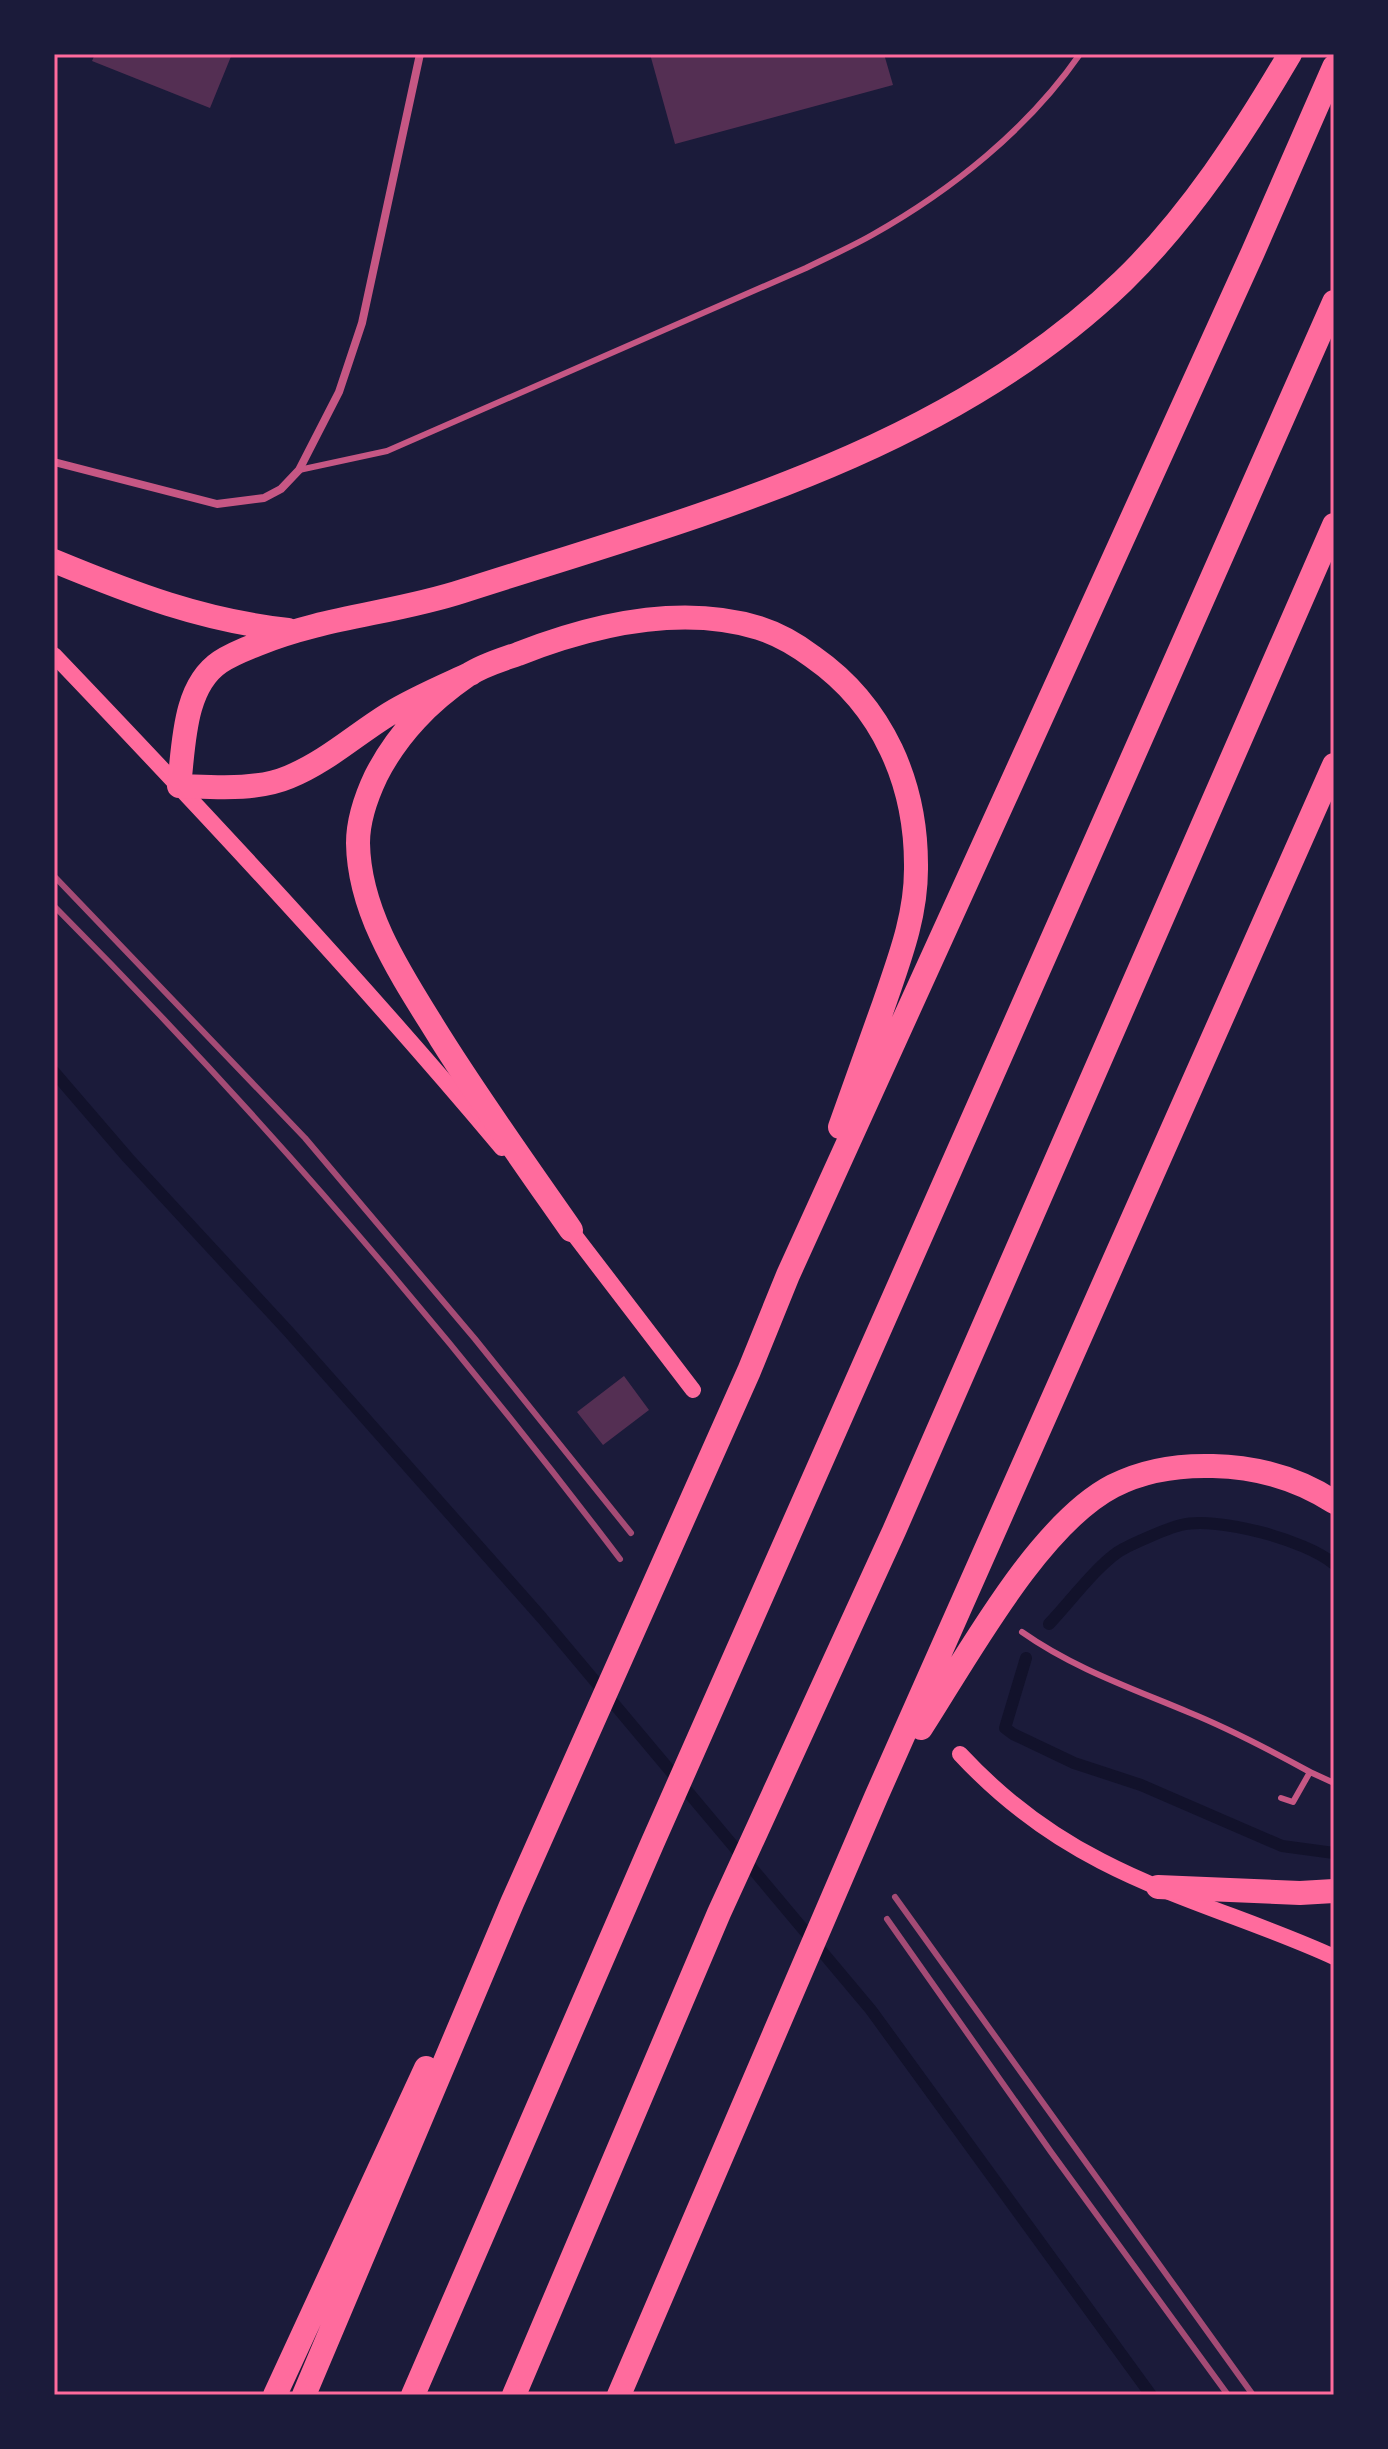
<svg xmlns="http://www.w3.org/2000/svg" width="1388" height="2449" viewBox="0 0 1388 2449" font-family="Montserrat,sans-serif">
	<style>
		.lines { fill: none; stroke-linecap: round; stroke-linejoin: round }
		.stream { stroke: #12122b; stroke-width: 12 }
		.building { fill: #542f53 }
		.service { stroke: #c65784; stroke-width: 6 }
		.minor { stroke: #c65784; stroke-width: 8 }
		.secondary { stroke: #ff6b9d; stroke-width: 16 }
		.motorway { stroke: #ff6b9d; stroke-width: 24 }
		.rail { stroke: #a44b75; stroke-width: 6 }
		.neatline { fill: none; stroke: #ff6b9d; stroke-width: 3 }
	</style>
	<rect width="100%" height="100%" fill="#1b1b3a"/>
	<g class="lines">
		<!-- stream -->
		<path class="stream" d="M54 1072 128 1158 288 1331 542 1618 871 2010 1151 2395
			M1049 1624C1069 1603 1095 1568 1118 1552 1129 1545 1168 1528 1181 1525 1217 1516 1306 1540 1334 1564
			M1026 1658 1005 1728 1013 1734 1074 1763 1141 1785 1282 1846 1334 1853"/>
	</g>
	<!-- building -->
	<path class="building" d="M95 54H232L210 108 92 61Z
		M650 54H884L893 85 675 144Z
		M624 1376 649 1410 603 1445 577 1412Z"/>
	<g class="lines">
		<!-- service -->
		<path class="service" d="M299 470 387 451 806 268C828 257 851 247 872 235 952 190 1028 129 1080 54
			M1022 1632C1073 1668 1131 1688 1188 1712 1230 1729 1270 1750 1310 1772
			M1281 1798 1293 1802 1310 1772 1334 1783"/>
		<!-- minor -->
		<path class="minor" d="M54 462 217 504 264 498 281 489 299 470 339 392 362 323 420 54"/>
		<!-- secondary -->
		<path class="secondary" d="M54 655C208 816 359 978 502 1148
			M566 1224 693 1390
			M960 1754C1001 1798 1048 1834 1101 1861 1176 1900 1258 1922 1334 1957"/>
		<!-- motorway -->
		<path class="motorway" d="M54 561C134 594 201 620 288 630
			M472 673C444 686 415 698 389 714 355 735 326 762 289 777 256 791 214 787 179 786 184 746 183 687 220 662 232 654 245 649 258 644 324 617 396 613 463 591 693 517 944 454 1123 281 1190 216 1243 134 1290 54
			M571 1230C527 1167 482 1104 441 1039 404 979 359 915 358 843 358 821 367 795 376 776 398 733 429 702 468 675 483 665 501 660 518 654 592 625 680 604 759 628 778 634 797 645 813 657 883 706 917 784 916 869 916 917 899 960 884 1004 869 1045 855 1086 840 1127
			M921 1728C967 1657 1038 1525 1113 1486 1144 1470 1178 1465 1213 1466 1257 1467 1297 1478 1334 1502
			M1158 1887 1300 1893 1334 1891
			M275 2395 426 2068
			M304 2395 512 1903 749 1371 788 1275 1253 252 1334 67
			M413 2395 652 1844 1334 302
			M514 2395 719 1913 894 1531 1334 525
			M619 2395 876 1797 1334 765"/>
		<!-- rail -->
		<path class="rail" d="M54 876 305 1138 475 1339 631 1533
			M54 906C256 1109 447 1331 620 1559
			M895 1897 1253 2395
			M887 1919 1051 2152 1228 2395"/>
	</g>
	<!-- border -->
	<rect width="1388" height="2449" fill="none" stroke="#1b1b3a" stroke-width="112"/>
	<rect x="56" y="56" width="1276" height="2337" class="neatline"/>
</svg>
